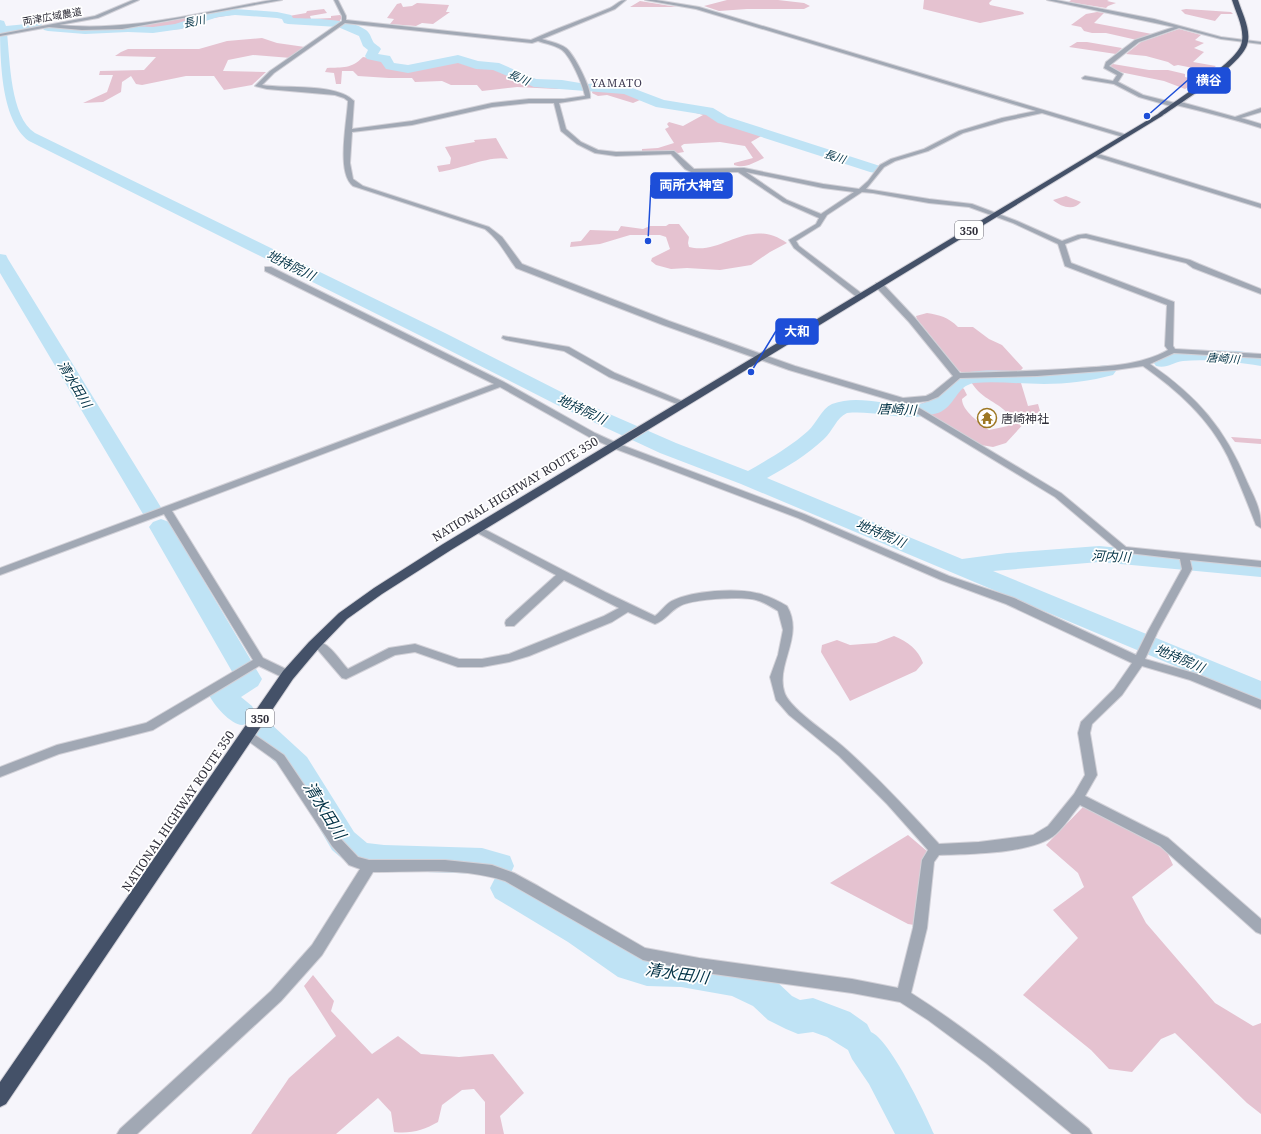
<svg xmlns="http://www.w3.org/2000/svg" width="1261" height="1134" viewBox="0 0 1261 1134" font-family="'Noto Serif','Noto Sans JP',serif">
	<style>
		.green { fill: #e5c2d0 }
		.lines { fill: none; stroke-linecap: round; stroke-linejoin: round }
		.river { fill: #bfe3f5; fill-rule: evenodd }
		.minor-casing { stroke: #d2d1d8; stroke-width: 2 }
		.highway-casing { stroke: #d2d1d8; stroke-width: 2 }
		.minor { fill: #a1a8b4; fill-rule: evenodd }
		.highway { fill: #445168; fill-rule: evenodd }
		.labels { text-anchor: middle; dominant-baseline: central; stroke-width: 3.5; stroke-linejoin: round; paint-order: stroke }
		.far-street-label { font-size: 10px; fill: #2f2e39; stroke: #fff }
		.far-water-label { font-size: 11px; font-style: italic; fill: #003145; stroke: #fff }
		.far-neighbourhood-label { font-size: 11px; letter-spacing: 1px; fill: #403c54; stroke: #fff }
		.shield { fill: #fff; stroke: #6d6d74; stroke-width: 1 }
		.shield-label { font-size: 11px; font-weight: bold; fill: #2f2e39 }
		.poi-label { font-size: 12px; fill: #2f2e39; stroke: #fff; text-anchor: start }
		.street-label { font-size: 12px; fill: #2f2e39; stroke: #fff }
		.water-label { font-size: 13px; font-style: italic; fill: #003145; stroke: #fff }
		.near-water-label { font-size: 16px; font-style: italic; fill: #003145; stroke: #fff }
		.leader { fill: none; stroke: #1d4ed8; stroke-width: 1.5 }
		.callout-dot { fill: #1d4ed8; stroke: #fff; stroke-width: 1.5 }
		.callout { fill: #1d4ed8; stroke: #1d4ed8; stroke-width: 1.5 }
		.callout-label { font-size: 13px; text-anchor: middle; font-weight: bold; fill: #fff }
	</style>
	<rect width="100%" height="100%" fill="#f6f5fb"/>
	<!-- green -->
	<path class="green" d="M727 0H778L804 3 810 6 804 9H747L719 11 704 6Z
		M924 0H992L989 3 990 5 1023 12 1024 14 980 23 923 9Z
		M1071 0H1109L1107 1 1116 3 1108 6 1106 8 1069 2Z
		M640 1 677 7H630Z
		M401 3 403 7 412 6 417 3 449 5 446 12H450L433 24 422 23 416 26 390 24 394 19 387 18 397 4Z
		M324 9 327 13 310 16 311 19 331 18V16L340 15 342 17 338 24 292 21 289 16 306 13 307 11Z
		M1186 9 1231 12 1233 14H1221L1215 21 1185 14 1181 10Z
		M232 10 237 14 208 19 181 29 145 32 123 30V29Z
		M1097 12 1104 13 1094 23 1152 34 1137 40 1106 33H1092L1084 31 1081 27 1071 25 1086 14Z
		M1179 29 1201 35 1195 40 1204 43 1194 48 1204 52 1193 62 1216 66 1204 75 1197 73 1199 71 1198 69 1178 65 1174 66 1168 62 1146 56 1126 54 1141 42Z
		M262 38 277 43 305 47 291 58 253 55 228 60 223 71 266 72 252 85 224 90 214 76H186L142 85 136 84 131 76 122 82 121 92 103 102 83 103 107 92 113 75H99L100 71 144 70 156 57 115 56 121 52 128 49H199L227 41Z
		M1077 42H1087L1122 48 1116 54 1069 47Z
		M363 57 383 60 388 67 402 70H411L461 60 475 66H491L510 74 528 84 537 85H567L568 87 557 89 517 87 482 91 477 85H451L442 81 415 82 412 78H389L358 76 353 71H342L341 84H336L334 73 325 72 327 68C343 67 351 69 363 57Z
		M1113 64 1149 70H1168L1185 74V77L1198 80 1185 89 1164 81 1115 71 1110 68V66Z
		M596 88H605L626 91 659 105 708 112 721 121 763 135 751 142 764 158C753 163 745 169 734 165V163L753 158 745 146 720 142 684 144 681 146 684 152 678 153 667 151 642 152V149L658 148 674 143 665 129 669 127 667 124 669 122 683 126 703 115C682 108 660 108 640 100L633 103 607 95 598 96 592 93 593 89Z
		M496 138 508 159C490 155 459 170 439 172L437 166 450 164 451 158 445 147 475 142 474 140Z
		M1066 196 1081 202C1074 211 1061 207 1053 200Z
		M669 224H679L689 237 688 243 689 247C722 256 748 216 787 243L770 252 751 265 720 270 687 268 671 269 656 265 651 261 652 258 670 249 666 237 660 235H630L600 244 570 247 571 242 581 241 590 230 618 231 621 226 643 229 650 226H666Z
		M927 313C940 315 948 317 958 327H973L989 339 1002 345 1023 368 1020 371 966 374 959 371 917 319 916 316Z
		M1012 379 1021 383 1028 406 1038 404 1040 411 1028 419 1006 443 993 447 981 445 915 406 940 396 953 394 956 387 959 385 964 389 967 395 962 399C962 411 980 423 989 430L1008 426 1004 418 1010 416C998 401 983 401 971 382Z
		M1231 437 1261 439V444L1235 442Z
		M894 636C908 642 918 649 923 663L916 671 850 701 821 652 822 645 837 640 850 645 876 643Z
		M1083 807 1118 824 1166 850 1173 865 1132 897 1146 923 1215 1003 1253 1026 1261 1023V1114L1247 1103 1175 1033 1161 1039 1132 1072 1109 1069 1091 1050 1023 995 1078 938 1053 910 1084 887 1078 873 1046 845Z
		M908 835 928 852 920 926 908 924 830 883Z
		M313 975 334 1001 331 1011 372 1054 398 1036 421 1054 459 1057 493 1054 524 1093 500 1116 504 1134H485V1102L474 1089 462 1090 442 1105 438 1122C424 1130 411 1134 394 1132L391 1112 378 1098 336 1134H251L289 1078 336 1036 304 986Z"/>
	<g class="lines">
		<!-- river -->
		<path class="river" d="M235 9 277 12 291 15 293 18C313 19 349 18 366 30 371 34 371 39 374 43 376 45 379 46 381 49L378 54 390 56 394 63 408 65 458 55 478 61 499 63 536 79 562 80 586 84 604 83 627 86 664 100 713 108 728 117 880 166 882 169 880 172 875 173 870 172 718 123 706 115 656 107 624 94 534 87 493 70 476 69 458 63 408 73 386 69 381 62 367 59 365 56 368 50 363 46 359 36 338 27 288 24 284 23 282 19 277 18 235 15 218 17 181 29 153 33 128 32 85 34 48 31 44 30 42 28 44 26 48 25 85 28 128 26 153 27 175 24 216 11Z
			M0 20 4 21 6 26 37 23 41 24 43 26 41 28 37 29 7 33C10 60 10 117 35 133L445 333 575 399 676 443 748 471C769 459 790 447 808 431 817 423 821 409 832 404 860 393 891 408 919 404 943 401 937 378 964 373 990 368 1017 372 1043 372 1064 372 1085 368 1106 365L1113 367 1116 371 1113 375C1091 381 1066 384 1044 384 1020 384 997 381 974 383 956 386 955 407 938 413 904 423 879 410 847 413 836 418 833 431 824 439 807 455 787 467 767 478L962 559 1007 553 1099 546 1261 561V577L1099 562 993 571 1261 681V702L741 484 660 453 561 407 431 341 29 141C0 120 0 56 0 20Z
			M0 254 6 255 8 259 162 509 159 514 151 516 143 514 140 509 0 273Z
			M1178 349 1238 351 1261 354V366C1236 362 1208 359 1183 361 1173 362 1167 369 1156 366L1153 362 1156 358Z
			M161 519 169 522 262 679 258 686 241 697 252 706 256 714 252 722C249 722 245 725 242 725 231 725 213 704 209 695L212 688 234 675 149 527 153 522Z
			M261 721 271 724 307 757 354 832 367 843 384 845 482 848 510 856 514 866 510 875 590 920 637 952 647 954 681 955 737 965 776 981 792 996 800 1000 813 998 850 1012 867 1024 871 1032C890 1040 925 1113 934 1134H895L869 1084 852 1059 848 1050 827 1037 813 1032 798 1034 786 1029 768 1020 753 1006 732 996 681 987 647 986 618 977 568 942 495 898 490 888 495 878 482 874 370 870 346 862 332 850 287 773 251 740 247 732 251 724Z"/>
		<defs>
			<path id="minor" d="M133 0H139L98 18 59 25C130 32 202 12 272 0H282L122 29 82 30 49 27 0 36V34L95 16Z
				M334 0H338L346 16V20L531 40C557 28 584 19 610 8 616 5 619 0 626 0L615 9 542 39C550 42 559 43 566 48 574 54 592 89 590 98L559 103 566 129 581 142 598 150 616 152 674 151 694 169 744 168 823 184 859 189 868 181 880 165 891 159 924 149 959 131 1002 118 1036 111 696 9 645 0H656L699 7 1127 135V137H1123L1042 113 1005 121 963 133 928 151 895 161 884 167 866 189 929 199 972 204 1017 221 1062 241 1078 235 1086 234 1190 260 1199 264 1261 289V294L1193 268 1186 263 1086 238H1081L1065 244 1071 263 1174 302 1173 346 1175 349 1261 354V358L1174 353 1150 364C1198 397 1225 429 1247 482 1255 499 1261 509 1261 528L1256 525C1247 502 1238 479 1228 457 1209 418 1177 390 1143 366L1115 370 1037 376 960 378 938 397 928 401 911 403 1061 493 1126 547 1261 561V567L1190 560 1192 569 1158 631 1145 659 1197 674 1261 700V709L1190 680 1142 666 1122 695 1092 724 1090 733 1097 775 1085 796 1168 838 1261 919V934L1256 932 1160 846 1080 805C1072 814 1065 826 1056 834 1034 854 969 854 939 855L934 862 927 928 911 993C974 1033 1031 1081 1089 1129L1092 1134H1072L986 1063 928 1020 900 1002 852 993 699 972 643 960 505 881C465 867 414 872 373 872L322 955 281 1001 137 1134H117L120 1129 271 991 312 945 360 869 349 865 332 846 276 761 244 738 242 735 244 732 248 730 284 755 340 838 358 857 369 860H445L492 865 514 873 538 886 645 948 699 958 852 979 898 988 913 928 922 860 928 850 887 804 839 756 789 715 776 700 770 677 778 655 783 630 778 611C771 607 764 602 756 600 742 596 692 599 680 606 670 611 666 620 655 624L628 612 612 622 529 656 509 662 482 667H458L415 652 395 655 346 679 342 678 318 650 310 648 309 645 310 642C327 637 338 659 348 669L389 648 415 644 459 659H482L509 654 604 616 619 608 564 580 514 626H506L505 623 506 620 556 575 474 531 472 529 474 527H480L605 592 655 616C662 611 666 603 674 600 693 591 735 588 756 593 767 595 777 600 787 606 805 637 774 665 785 694 792 711 834 737 848 751 880 780 910 812 939 844L979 842 1033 835 1048 826 1074 794 1085 775 1078 733 1081 722 1114 689 1132 663 1006 604 941 580 798 518 613 448 589 437 500 387 172 511 263 658 292 672 294 675 292 678 288 679 284 678 259 666 153 730 59 754 0 777V767L57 745 146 723 253 660 164 514 0 575V568L494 384 265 271V267H271L504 382 595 433 619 444 804 514 949 576 1014 598 1136 655 1148 631 1182 569 1180 559 1120 552 1055 497 900 403 789 370 663 325 516 268C505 253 500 241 485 229L353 186C336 173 347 122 348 101L344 98 335 95 267 89 255 86 270 71 342 21V16ZM345 23 532 43 538 41C546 44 555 45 562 50 571 57 583 85 585 96L564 99H529L492 103 412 121 352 129 354 101C337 83 286 89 262 85L274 73ZM529 103H554L561 131 577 144 595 153 616 156 671 154 685 169 691 172H738L783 202 819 218 816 224 789 240 794 248 858 298H864L865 296 799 246 796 241 820 226 827 215 862 192 873 193 929 203 969 207 1013 223 1058 244 1065 266 1167 305 1165 346 1168 350C1141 365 1110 366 1079 368 1040 371 1000 372 960 373L915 318 882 283H876V287L909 322 953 376 932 393 926 396 903 398 795 366 669 321 522 264 502 237 489 227 363 186 353 179 350 163 352 132 412 125 492 107ZM746 172 823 188 854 192 821 214 787 200Z
				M1047 0H1056L1154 19 1221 37 1261 42V44L1221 39 1179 28 1139 42 1109 66 1123 74 1118 82 1143 95 1175 103 1177 101 1235 117 1261 108V112L1241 118 1261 124V128C1233 119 1205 112 1176 105L1174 107 1139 97 1114 84 1083 79 1082 78 1085 76 1113 81 1117 75 1104 68 1106 62 1135 40 1174 27Z
				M1095 153 1261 204V208L1093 156V154Z
				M503 336 569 347 615 373 689 404 685 407 682 406 609 377 564 351 506 340 502 338Z"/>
			<path id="highway" d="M1232 0H1238C1242 13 1252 31 1247 45 1240 66 1182 102 1162 116L451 550 382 594 347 619 319 648 293 679 6 1104 0 1107V1082L283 671 309 642 339 613 374 588 443 544 1158 114C1175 101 1235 63 1241 45 1246 31 1236 13 1232 0Z"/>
		</defs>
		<!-- minor casing -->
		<use href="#minor" class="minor-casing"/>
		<!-- highway casing -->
		<use href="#highway" class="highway-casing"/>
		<!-- minor -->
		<use href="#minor" class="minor"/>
		<!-- highway -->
		<use href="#highway" class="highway"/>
	</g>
	<!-- icons -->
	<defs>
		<symbol id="temple-ring" viewBox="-11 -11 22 22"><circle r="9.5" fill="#fff" stroke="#9d7723" stroke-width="1.5"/><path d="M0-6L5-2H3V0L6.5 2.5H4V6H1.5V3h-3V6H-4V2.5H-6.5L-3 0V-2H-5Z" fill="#9d7723"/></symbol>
	</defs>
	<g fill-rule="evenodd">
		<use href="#temple-ring" x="976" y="407" width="22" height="22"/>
	</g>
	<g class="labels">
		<!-- far-street labels -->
		<g class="far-street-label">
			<text transform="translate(52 16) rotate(-10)">両津広域農道</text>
		</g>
		<!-- far-water labels -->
		<g class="far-water-label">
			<text transform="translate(194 21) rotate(-13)">長川</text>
			<text transform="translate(519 77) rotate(24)">長川</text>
			<text transform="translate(835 156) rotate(18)">長川</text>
			<text transform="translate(1223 358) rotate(4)">唐崎川</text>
		</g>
		<!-- far-neighbourhood labels -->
		<g class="far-neighbourhood-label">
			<text x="617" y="82">YAMATO</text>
		</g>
		<!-- shield labels -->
		<g class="shield">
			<rect x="955" y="221" width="28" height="18" rx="3"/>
			<rect x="246" y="709" width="28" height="18" rx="3"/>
		</g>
		<g class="shield-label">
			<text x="969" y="230">350</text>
			<text x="260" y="718">350</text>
		</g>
		<!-- poi labels -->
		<g class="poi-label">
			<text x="1001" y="418">唐崎神社</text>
		</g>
		<!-- street labels -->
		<g class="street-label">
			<text transform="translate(515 489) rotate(-31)">NATIONAL HIGHWAY ROUTE 350</text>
			<text transform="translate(178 811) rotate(-56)">NATIONAL HIGHWAY ROUTE 350</text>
		</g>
		<!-- water labels -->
		<g class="water-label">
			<text transform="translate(291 265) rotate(26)">地持院川</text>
			<text transform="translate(75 384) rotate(59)">清水田川</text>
			<text transform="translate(582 409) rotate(25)">地持院川</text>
			<text transform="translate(897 409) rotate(2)">唐崎川</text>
			<text transform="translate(881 533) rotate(23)">地持院川</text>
			<text transform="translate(1111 556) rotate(3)">河内川</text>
			<text transform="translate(1180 658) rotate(23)">地持院川</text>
		</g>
		<!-- near-water labels -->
		<g class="near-water-label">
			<text transform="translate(325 810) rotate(58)">清水田川</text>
			<text transform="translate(677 973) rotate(8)">清水田川</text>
		</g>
	</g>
	<!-- callouts -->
	<path class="leader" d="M1147 116L1188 80M648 241L651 185M751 372L776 331"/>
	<g class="callout-dot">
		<circle cx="1147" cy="116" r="4"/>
		<circle cx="648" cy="241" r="4"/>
		<circle cx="751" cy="372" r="4"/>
	</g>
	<g class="callout">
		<rect x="1188" y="68" width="42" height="25" rx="4"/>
		<rect x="651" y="173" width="81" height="25" rx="4"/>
		<rect x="776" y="319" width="42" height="25" rx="4"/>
	</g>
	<g class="callout-label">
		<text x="1209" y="85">横谷</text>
		<text x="692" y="190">両所大神宮</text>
		<text x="797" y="336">大和</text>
	</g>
</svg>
